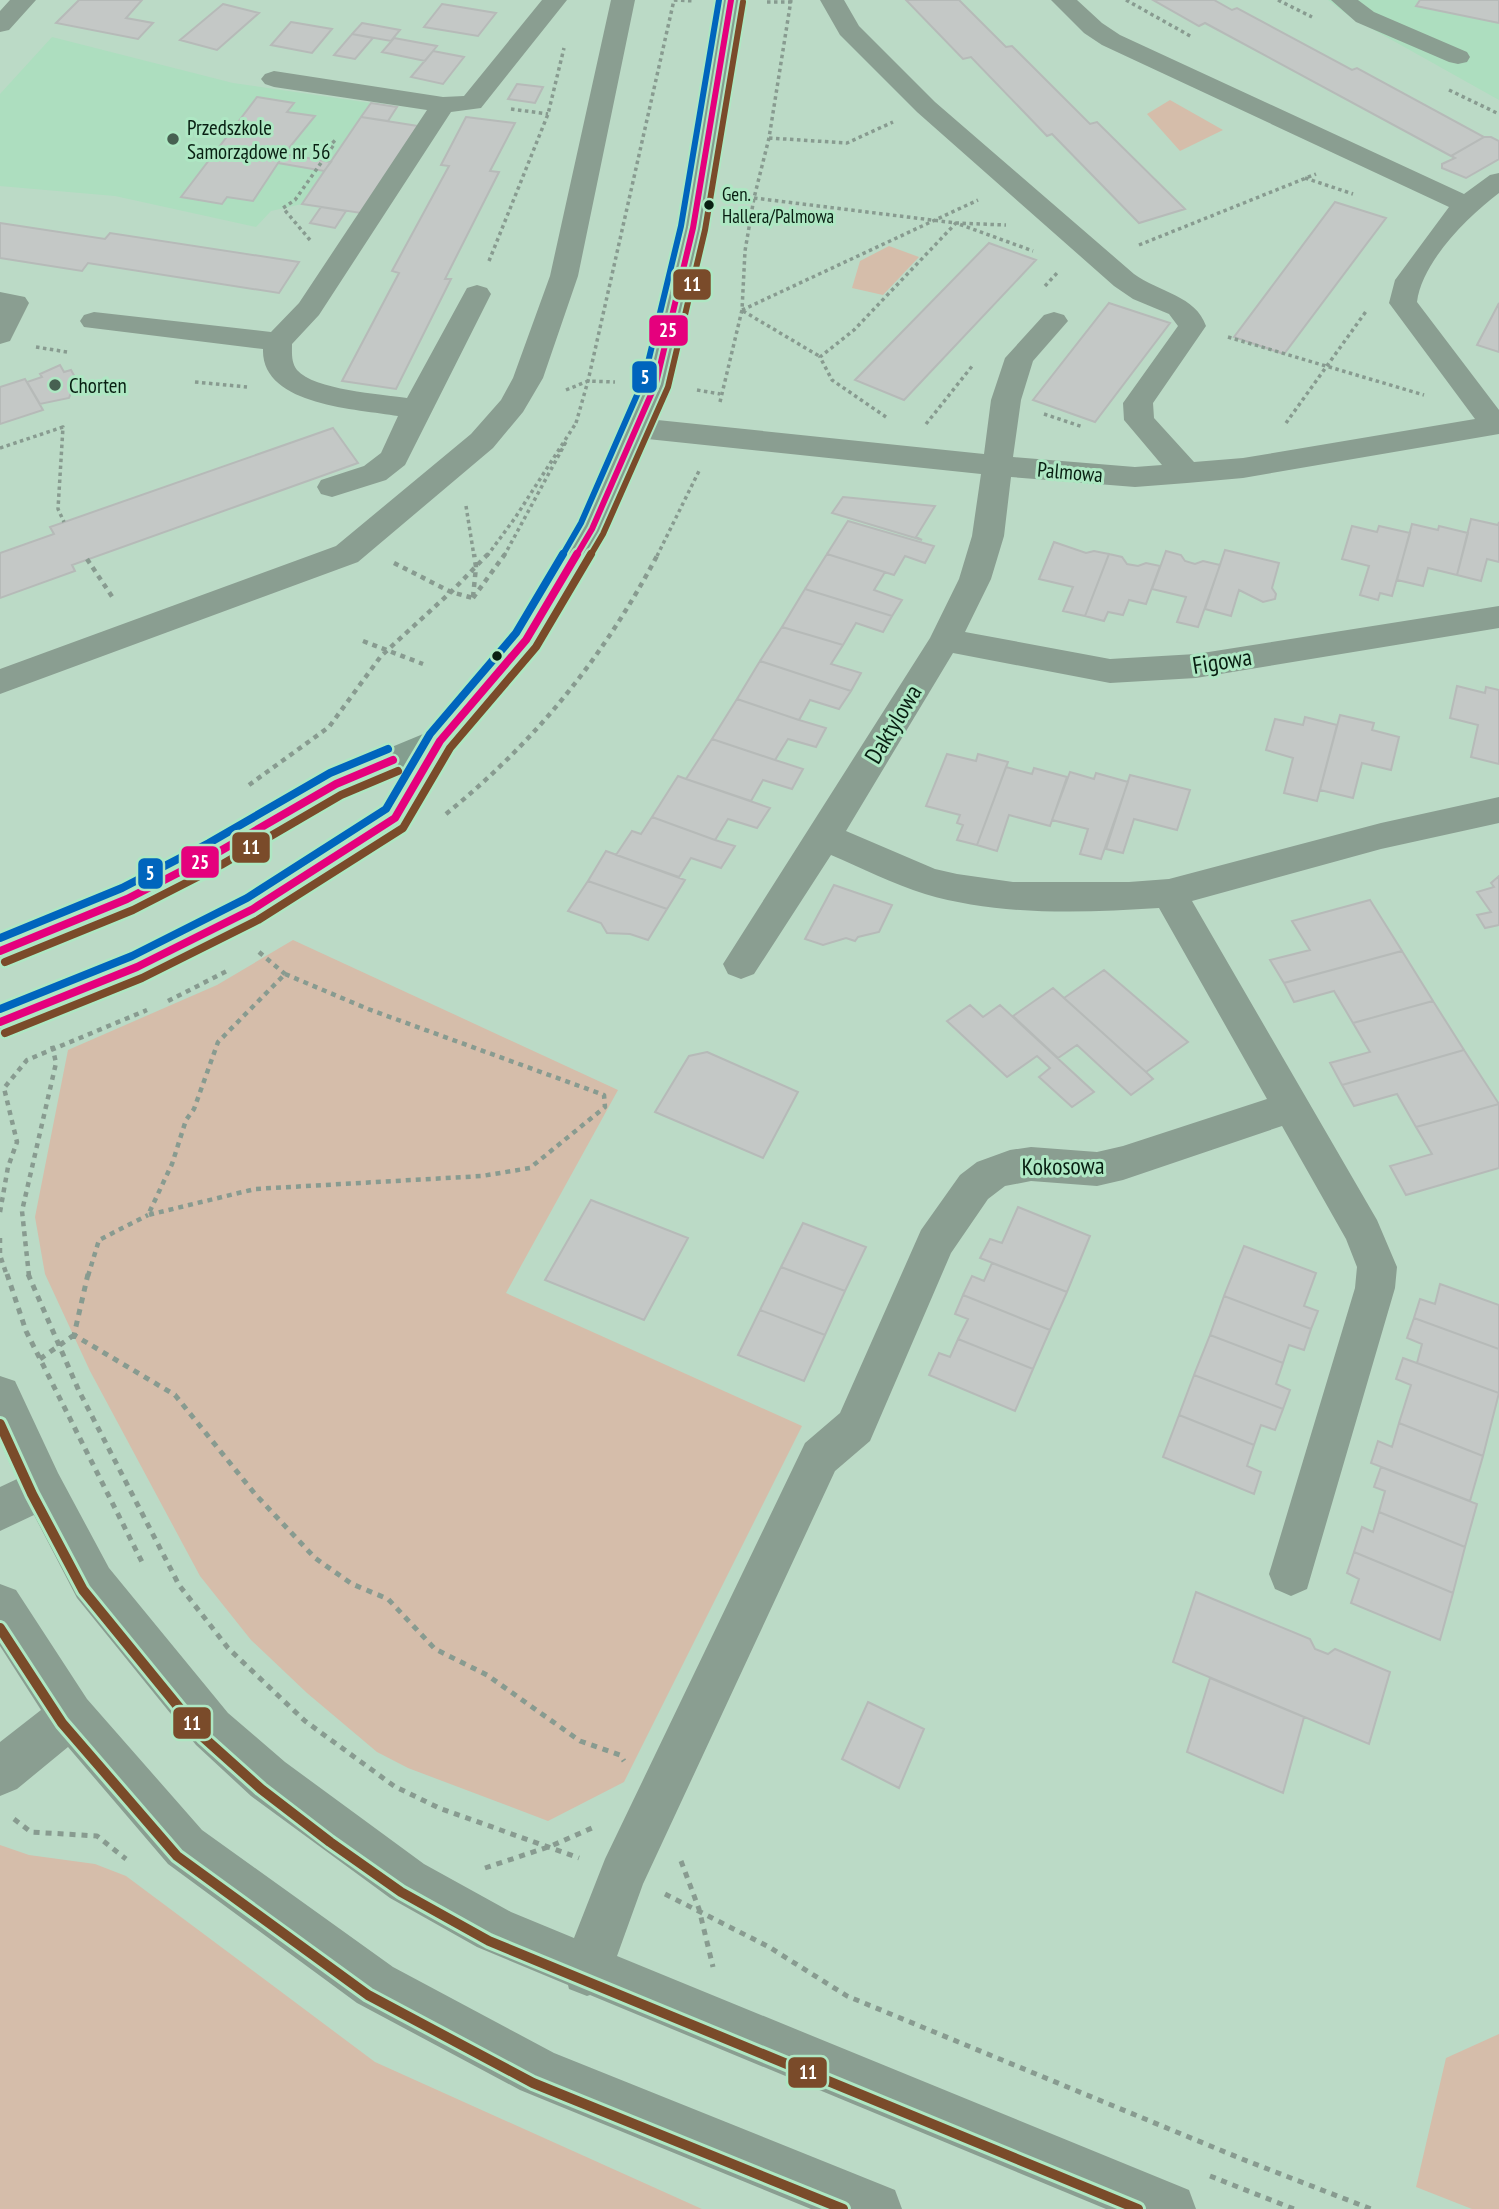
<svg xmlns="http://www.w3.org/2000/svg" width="1499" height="2209" viewBox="0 0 1499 2209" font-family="'PT Sans Narrow',sans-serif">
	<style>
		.built { fill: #addebf }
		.green { fill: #d5bdaa }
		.building { fill: #c4c8c6; stroke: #b6bab8; stroke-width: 2 }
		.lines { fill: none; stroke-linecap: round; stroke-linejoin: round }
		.path-far2 { stroke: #889b90; stroke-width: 3.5; stroke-dasharray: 3.5 3.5; stroke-linecap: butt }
		.path-far1 { stroke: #889b90; stroke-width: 4.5; stroke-dasharray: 5 5; stroke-linecap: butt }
		.path { stroke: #889b90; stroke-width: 5; stroke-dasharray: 6 6; stroke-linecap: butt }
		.minor { fill: #8a9e91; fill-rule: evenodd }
		.major { fill: #849e8f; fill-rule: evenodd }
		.bus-1-far1-casing { stroke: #aee7c3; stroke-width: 10 }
		.bus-1-casing { stroke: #aee7c3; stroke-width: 13 }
		.bus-2-far2-casing { stroke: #aee7c3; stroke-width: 10 }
		.bus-2-far1-casing { stroke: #aee7c3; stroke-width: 13 }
		.bus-2-casing { stroke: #aee7c3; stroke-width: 16 }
		.bus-3-far1-casing { stroke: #aee7c3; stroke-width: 10 }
		.bus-3-casing { stroke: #aee7c3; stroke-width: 13 }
		.bus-1-far1 { stroke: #e5007d; stroke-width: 6 }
		.bus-1 { stroke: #e5007d; stroke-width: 8 }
		.bus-2-far2 { stroke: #7a4b2a; stroke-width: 6 }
		.bus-2-far1 { stroke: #7a4b2a; stroke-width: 8 }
		.bus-2 { stroke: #7a4b2a; stroke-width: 10 }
		.bus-3-far1 { stroke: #0065bd; stroke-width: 6 }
		.bus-3 { stroke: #0065bd; stroke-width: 8 }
		.poi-dot { fill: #476051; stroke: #aee7c3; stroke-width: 2.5 }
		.bus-dot { fill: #081f12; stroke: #aee7c3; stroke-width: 2.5 }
		.labels { text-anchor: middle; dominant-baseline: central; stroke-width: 6; stroke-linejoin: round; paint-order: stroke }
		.far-bus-label { font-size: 19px; fill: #081f12; stroke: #aee7c3; text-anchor: start }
		.far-poi-label { font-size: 21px; fill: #081f12; stroke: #aee7c3; text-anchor: start }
		.far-street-label { font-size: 21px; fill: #081f12; stroke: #aee7c3 }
		.street-label { font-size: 24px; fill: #081f12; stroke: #aee7c3 }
		.line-badge { stroke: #aee7c3; stroke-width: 2.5 }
		.badge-label { font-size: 19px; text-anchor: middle; font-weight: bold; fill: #fff }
	</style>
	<rect width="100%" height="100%" fill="#bbdac6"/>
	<!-- built -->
	<path class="built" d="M1328 0H1499V100L1349 16Z
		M52 37 233 83 371 103 302 204 271 211 256 227 115 196 0 186V94Z"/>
	<!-- green -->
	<path class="green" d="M1170 100 1223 130 1180 151 1147 114Z
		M889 246 919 257 883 295 852 288 860 261Z
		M293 940 618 1090 506 1293 802 1426 624 1782 548 1821 408 1768 377 1752 307 1693 251 1640 200 1576 90 1371 45 1274 35 1217 68 1050 217 985Z
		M0 1845 29 1855 95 1864 126 1876 375 2062 702 2209H0Z
		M1499 2034V2209H1472L1416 2187 1446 2058Z"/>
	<!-- building -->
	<path class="building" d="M79 0H142L126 18 153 23 138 39 56 23Z
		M906 0H959L1006 47 1012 46 1090 124 1097 122 1185 209 1139 223 1052 134 1047 136 971 57 963 59Z
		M1153 0H1214L1232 10 1237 8 1352 70 1357 68 1484 137 1451 156 1205 23 1199 26Z
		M1420 0H1499V23L1416 6Z
		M223 4 259 13 217 50 180 40Z
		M442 4 496 13 478 36 424 27Z
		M291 22 332 29 312 53 271 45Z
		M362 23 400 30 391 41 352 34Z
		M352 34 373 38 355 59 334 55Z
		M394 38 437 46 425 61 382 52Z
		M433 51 464 57 443 84 411 77Z
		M517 84 543 87 535 103 508 99Z
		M257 97 294 103 287 112 315 116 284 154 253 201 227 197 222 204 181 197Z
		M371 103 397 107 388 121 361 117Z
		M361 117 418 126 361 213 302 204Z
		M466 117 515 123 490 171 499 172 445 279H451L396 389 342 381 399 273 392 271 449 166 441 165Z
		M1484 137H1491L1499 141V159L1466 178 1442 168V164L1455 158 1451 156Z
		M284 154 331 162 324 171 278 163Z
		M1335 202 1386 218 1284 354 1234 337Z
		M321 207 346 211 335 228 310 223Z
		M0 223 105 239 110 233 299 262 279 293 88 263 82 271 0 258Z
		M989 243 1036 260 904 400 855 380Z
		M1109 303 1170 323 1095 422 1033 400Z
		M1499 303V352L1477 345Z
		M60 365 64 372 71 370 76 379 69 398 40 404 27 382 42 377 40 374Z
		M25 379 43 410 0 424V387Z
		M333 428 358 463 72 565 75 571 0 598V553L54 534 50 527Z
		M843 497 935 506 916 537 922 540 832 513Z
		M1471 519 1498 525 1499 522V562L1487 559 1481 581 1457 575Z
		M848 521 934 546 925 563 905 556 894 575 827 554Z
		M1412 524 1438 530 1439 526 1468 533 1457 575 1428 568 1423 586 1397 580Z
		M1352 526 1377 532 1379 526 1410 533 1392 596 1380 593 1378 600 1360 595 1369 566 1342 559Z
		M1054 542 1086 553 1094 551 1109 554 1085 616 1063 611 1073 587 1039 579Z
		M1225 550 1279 563 1272 588 1276 594 1275 599 1263 602 1239 590 1231 616 1205 609Z
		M1166 551 1181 555 1185 561 1195 564 1203 561 1220 565 1198 627 1177 622 1186 597 1152 589Z
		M827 554 885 572 874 590 902 600 892 616 805 589Z
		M1109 554 1122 557 1127 564 1138 566 1146 563 1160 566 1146 604 1129 600 1123 615 1108 612 1104 621 1085 616Z
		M805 589 892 616 883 632 856 623 843 645 782 627Z
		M782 627 843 645 831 664 861 673 851 691 760 661Z
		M760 661 851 691 839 709 810 700 799 720 737 699Z
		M1457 686 1485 693 1486 687 1499 690V764L1471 757 1478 725 1450 718Z
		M737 699 799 720 826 728 816 747 788 739 775 760 712 739Z
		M1340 715 1374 723 1372 730 1399 737 1391 770 1362 763 1353 798 1320 790Z
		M1305 717 1337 725 1317 801 1284 793 1293 758 1266 750 1275 719 1303 725Z
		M712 739 775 760 803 769 792 789 763 780 751 801 686 779Z
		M947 754 976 761 978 754 1008 762 977 845 957 840 963 825 957 823 960 815 926 806Z
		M1006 767 1032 774 1034 768 1067 777 1050 826 1009 815 997 851 977 845Z
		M1070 772 1094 779 1096 773 1128 782 1101 859 1080 854 1088 829 1052 820Z
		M1130 775 1190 790 1177 830 1134 819 1123 853 1106 849Z
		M678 776 686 779 770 808 757 828 728 819 715 840 652 817Z
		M652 817 715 840 735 846 721 868 691 858 679 877 616 855 632 831 641 834Z
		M606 851 685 880 667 909 588 881Z
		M1499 876V925L1485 928 1477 915 1491 912 1477 892 1494 887 1491 883Z
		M588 881 667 909 648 940 630 934 607 933 601 923 568 911Z
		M834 885 892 905 879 932 858 937 855 941 846 938 823 945 805 939Z
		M1370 900 1402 951 1284 983 1270 960 1310 950 1292 921Z
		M1402 951 1433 1001 1353 1023 1334 991 1294 1002 1284 983Z
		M1104 970 1188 1042 1146 1072 1064 998Z
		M1053 988 1146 1072 1153 1079 1131 1095 1077 1045 1058 1058 1013 1016Z
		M1433 1001 1464 1050 1342 1085 1330 1063 1370 1052 1353 1023Z
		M970 1005 983 1017 1000 1005 1094 1092 1072 1107 1039 1077 1050 1068 1037 1056 1007 1077 947 1021Z
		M1464 1050 1499 1104 1416 1127 1397 1094 1354 1106 1342 1085Z
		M707 1052 798 1092 763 1158 655 1112 689 1056Z
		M1499 1104V1168L1406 1195 1390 1166 1432 1154 1416 1127Z
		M591 1200 688 1238 644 1320 545 1280Z
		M1018 1207 1090 1236 1067 1292 980 1258 990 1239 1002 1243Z
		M803 1223 866 1247 845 1291 781 1267Z
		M1244 1246 1316 1273 1304 1306 1318 1311 1311 1329 1224 1296Z
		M992 1263 1067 1292 1050 1330 963 1295 972 1276 984 1281Z
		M781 1267 845 1291 825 1335 760 1310Z
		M1440 1284 1499 1305V1349L1414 1318 1420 1299 1435 1304Z
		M963 1295 1050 1330 1033 1369 958 1339 968 1319 955 1314Z
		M1224 1296 1311 1329 1304 1350 1289 1345 1283 1363 1210 1335Z
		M760 1310 825 1335 804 1381 738 1355Z
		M1414 1318 1499 1349V1393L1417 1363 1422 1344 1407 1338Z
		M1210 1335 1283 1363 1276 1384 1290 1390 1283 1409 1194 1375Z
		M958 1339 1033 1369 1015 1411 929 1375 939 1353 950 1357Z
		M1403 1358 1499 1393 1483 1456 1399 1423 1411 1385 1396 1379Z
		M1194 1375 1283 1409 1275 1430 1261 1425 1254 1445 1179 1415Z
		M1179 1415 1254 1445 1247 1466 1261 1472 1254 1494 1163 1457Z
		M1399 1423 1483 1456 1470 1501 1371 1463 1378 1441 1392 1447Z
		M1381 1467 1477 1504 1465 1547 1379 1512 1385 1491 1374 1487Z
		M1379 1512 1465 1547 1453 1593 1354 1552 1362 1527 1373 1532Z
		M1354 1552 1453 1593 1440 1640 1351 1603 1359 1579 1347 1573Z
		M1196 1592 1310 1639 1315 1649 1328 1654 1335 1649 1390 1672 1369 1744 1173 1662Z
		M1210 1678 1304 1717 1283 1793 1187 1752Z
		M868 1702 924 1729 899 1788 842 1759Z"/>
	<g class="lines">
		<!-- path-far2 -->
		<path class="path-far2" d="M674 0 695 1
			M1126 0 1192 37
			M1278 0 1312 17
			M767 2H793
			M1449 90 1499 114
			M511 109 548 114
			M769 138 847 143 893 122
			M1305 178 1353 194
			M754 198 956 223 1006 225
			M310 240 283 208 295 200 335 143 331 139
			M1139 245 1316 174
			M489 261 548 114 564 48
			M1045 286 1058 272
			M742 310 978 200
			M743 311 819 356
			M1228 337 1424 395
			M36 347 67 352
			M195 382 247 387
			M566 390 588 381 615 382
			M697 390 720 394
			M720 402 742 310 745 251 754 198 769 138 791 0
			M1044 414 1083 427
			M886 417 832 380 820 357 854 330 956 223 1033 251
			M576 423 588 381 674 0
			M1286 423 1367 310
			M926 424 973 365
			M0 448 63 427 58 509 64 522
			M466 506 474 556
			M487 556 515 518 576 423
			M504 556 567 440
			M657 556 700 469"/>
		<!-- path-far1 -->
		<path class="path-far1" d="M87 559 113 598
			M394 563 451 592 473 598
			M473 597 476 567 474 554
			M473 598 505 554
			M363 641 423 664
			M249 785 329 727 381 656 453 590 488 554
			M446 814C537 740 603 658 658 554
			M259 952 285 974
			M285 974 368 1009 604 1095 605 1107 530 1168 482 1176 255 1189 148 1215 172 1164 186 1120 194 1109 218 1042Z
			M168 1001 229 970
			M0 1212 8 1167 17 1142 4 1088 27 1060 147 1010
			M0 1238V1255L7 1276
			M29 1276 22 1211 56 1063 52 1045
			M88 1276 99 1240 148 1215"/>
		<!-- path -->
		<path class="path" d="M7 1274 26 1331 143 1564
			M28 1274 79 1391 179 1585 228 1648 305 1721 394 1786 439 1808 579 1858
			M88 1274 74 1335 175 1395 255 1494 315 1558 352 1584 388 1599 435 1649 487 1675 580 1741 620 1755 624 1761
			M40 1359 74 1335
			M14 1819 31 1832 97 1836 126 1859
			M681 1861 699 1909 713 1967
			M485 1868 551 1846 592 1828
			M665 1894 769 1947 847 1996 1242 2159 1371 2209
			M1210 2176 1294 2209"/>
		<!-- minor -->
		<path class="minor" d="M10 0H36L9 30 0 32V11Z
			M542 0H567L481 108 451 112 319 315 292 344C292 353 291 362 297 370 314 390 381 394 407 398L467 288 477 285 487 288 491 294 405 465 386 480 332 497 321 494 317 487 321 480 364 466 381 453 398 416C358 409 261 406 263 349L84 327 80 321 84 315 94 312 271 332 299 303 427 110 274 87 265 84 261 79 265 74 274 71 443 97 464 96Z
			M611 0H635L578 276 543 378 523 412 493 448 358 562 0 694V669L336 546 471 434 501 400 513 378 550 276Z
			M820 0H844L859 26 935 102 1134 274C1159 292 1196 296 1206 326L1153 403 1154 418 1194 462 1243 458 1475 419 1389 303 1395 280 1449 207 1102 45 1084 33 1051 0H1077L1102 23 1120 35 1464 194 1490 175 1499 173V193C1467 217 1422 262 1417 302L1499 410V434L1243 478 1187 483 1135 487 1011 477 1004 536 991 579 965 632 1110 659 1196 654 1499 606V628L1196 678 1110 683 953 653 846 831 935 869 957 874 1013 882H1129L1169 879 1381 823 1499 797V823L1381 849 1192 901 1377 1220 1397 1267 1395 1288 1307 1589 1291 1596 1275 1589 1269 1574 1355 1288 1357 1267 1346 1239 1282 1126 1123 1180 1097 1186 1031 1181 1005 1186 988 1199 951 1253 870 1441 835 1471 643 1884 617 1956 1189 2190 1196 2209H1106L590 1995 587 1996 569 1989 568 1985 477 1947 390 1898 251 1796 196 1745 77 1598 34 1515 0 1531V1487L17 1479 0 1442V1376L15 1381 58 1473 109 1568 228 1713 285 1762 424 1864 511 1912 574 1938 605 1859 805 1443 840 1413 921 1230 960 1175 977 1162 1010 1150 1031 1147 1097 1152 1123 1146 1267 1099 1159 908C1083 913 999 916 925 894 893 884 862 868 831 855L754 974 741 979 728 974 723 964 930 638 959 579 972 536 981 474 638 438 627 435 623 428 627 421 638 418 984 454 991 400 1005 358 1044 315 1054 312 1064 315 1068 321 1033 361 1021 400 1013 457 1135 467 1162 465 1124 420 1123 403 1178 326 1169 314 1133 299 1114 286 917 112 840 35Z
			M1331 0H1358L1374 12 1467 52 1470 57 1467 62 1458 64 1449 62 1356 22Z
			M0 292 25 297 29 303 10 341 0 344Z
			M0 1584 16 1590 87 1699 202 1830 393 1967 554 2053 895 2190 902 2209H811L520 2090 357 2003 168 1864 68 1747 17 1789 0 1796V1742L41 1710 0 1646Z"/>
		<!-- major -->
		<path class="major" d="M719 0H743L707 228 671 383 608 529 537 648 452 750 407 827 266 919 150 977 0 1037V1006L124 957 240 899 383 809 406 769 348 793 227 864 140 909 0 966V935L114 889 203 844 324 775 428 732 515 632 576 529 641 383 679 228Z"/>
		<defs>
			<path id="bus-1-far1" d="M576 556 592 529 656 383 693 228 731 0"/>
			<path id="bus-1" d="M0 951 127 899 215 854 336 784 393 760
				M0 1022 137 967 253 909 395 818 440 741 526 640 577 554"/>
			<path id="bus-2-far2" d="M590 556 603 534 668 387 705 230 743 2"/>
			<path id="bus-2-far1" d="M5 962 133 910 221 865 341 795 398 771
				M5 1033 142 978 258 920 403 828 450 748 536 647 591 554"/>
			<path id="bus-2" d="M0 1424 32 1494 83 1590 203 1737 261 1789 330 1842 401 1892 489 1941 1138 2209
				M0 1628 62 1723 177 1856 368 1995 533 2083 843 2209"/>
			<path id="bus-3-far1" d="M562 556 581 523 644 379 681 226 719 0"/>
			<path id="bus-3" d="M0 938 122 888 209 843 330 773 388 749
				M0 1009 132 956 247 898 386 809 430 734 516 633 563 554"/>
		</defs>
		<!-- bus-1-far1 casing -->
		<use href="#bus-1-far1" class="bus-1-far1-casing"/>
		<!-- bus-1 casing -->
		<use href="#bus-1" class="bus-1-casing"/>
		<!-- bus-2-far2 casing -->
		<use href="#bus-2-far2" class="bus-2-far2-casing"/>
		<!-- bus-2-far1 casing -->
		<use href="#bus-2-far1" class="bus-2-far1-casing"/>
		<!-- bus-2 casing -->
		<use href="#bus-2" class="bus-2-casing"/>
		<!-- bus-3-far1 casing -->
		<use href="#bus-3-far1" class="bus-3-far1-casing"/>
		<!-- bus-3 casing -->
		<use href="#bus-3" class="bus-3-casing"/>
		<!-- bus-1-far1 -->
		<use href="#bus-1-far1" class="bus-1-far1"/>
		<!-- bus-1 -->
		<use href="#bus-1" class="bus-1"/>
		<!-- bus-2-far2 -->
		<use href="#bus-2-far2" class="bus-2-far2"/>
		<!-- bus-2-far1 -->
		<use href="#bus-2-far1" class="bus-2-far1"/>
		<!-- bus-2 -->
		<use href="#bus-2" class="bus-2"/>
		<!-- bus-3-far1 -->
		<use href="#bus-3-far1" class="bus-3-far1"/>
		<!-- bus-3 -->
		<use href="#bus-3" class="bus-3"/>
	</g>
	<!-- markers -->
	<g class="poi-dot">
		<circle cx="173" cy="139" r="7"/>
		<circle cx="55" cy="385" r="7"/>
	</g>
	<g class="bus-dot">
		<circle cx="709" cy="205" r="6"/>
		<circle cx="497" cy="656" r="6"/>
	</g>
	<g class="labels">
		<!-- far-bus labels -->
		<g class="far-bus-label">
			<text x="722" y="194">Gen.<tspan x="722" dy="22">Hallera/Palmowa</tspan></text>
		</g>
		<!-- far-poi labels -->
		<g class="far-poi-label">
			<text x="187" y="127">Przedszkole<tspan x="187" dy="24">Samorządowe nr 56</tspan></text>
			<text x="69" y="385">Chorten</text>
		</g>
		<!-- far-street labels -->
		<g class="far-street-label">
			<text transform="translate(1070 472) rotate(5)">Palmowa</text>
		</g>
		<!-- street labels -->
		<g class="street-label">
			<text transform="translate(1222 661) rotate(-9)">Figowa</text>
			<text transform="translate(893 724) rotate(-59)">Daktylowa</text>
			<text transform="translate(1063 1166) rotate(-1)">Kokosowa</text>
		</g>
	</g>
	<g class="line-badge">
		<rect x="672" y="268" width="40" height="33" rx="7" fill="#7a4b2a"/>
		<rect x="648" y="314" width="41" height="33" rx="7" fill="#e5007d"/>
		<rect x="631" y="360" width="27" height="34" rx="7" fill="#0065bd"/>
		<rect x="231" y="831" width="40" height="33" rx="7" fill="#7a4b2a"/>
		<rect x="180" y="845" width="40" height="34" rx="7" fill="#e5007d"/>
		<rect x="137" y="857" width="27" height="33" rx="7" fill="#0065bd"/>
		<rect x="172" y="1706" width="40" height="34" rx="7" fill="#7a4b2a"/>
		<rect x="787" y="2056" width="41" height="33" rx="7" fill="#7a4b2a"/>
	</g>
	<g class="badge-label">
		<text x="692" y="291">11</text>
		<text x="668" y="337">25</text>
		<text x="645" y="384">5</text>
		<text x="251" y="854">11</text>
		<text x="200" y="869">25</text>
		<text x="150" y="880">5</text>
		<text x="192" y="1730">11</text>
		<text x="808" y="2079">11</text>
	</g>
</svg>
